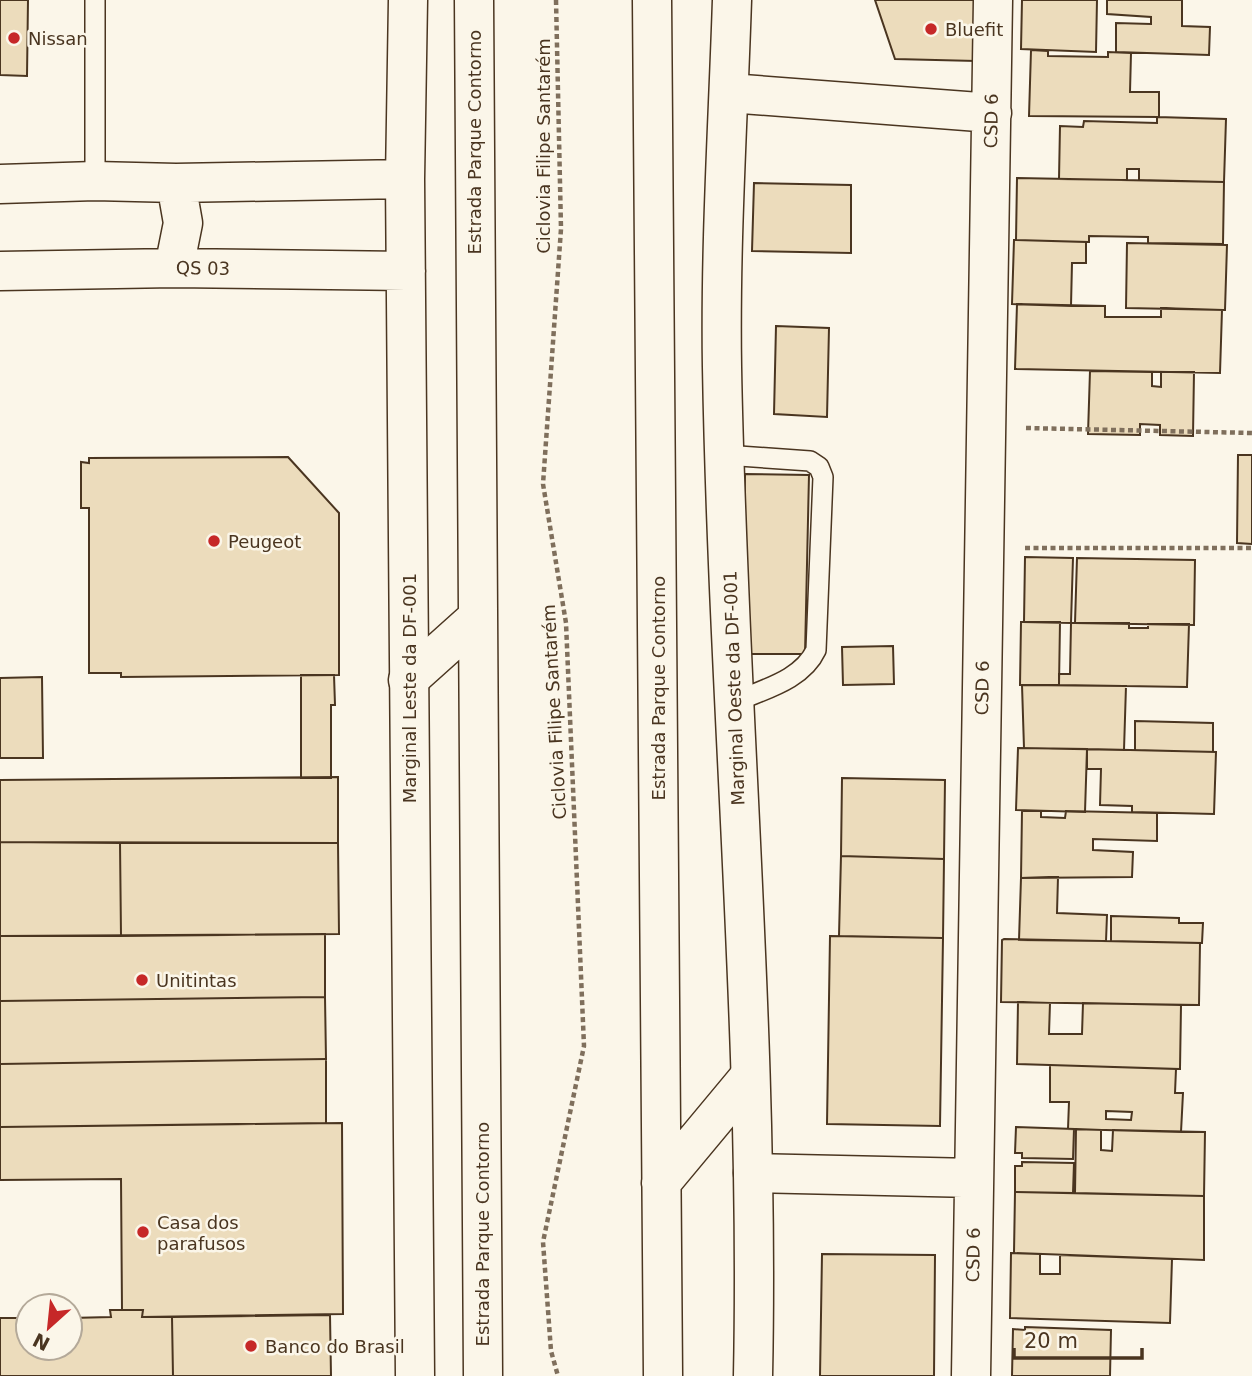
<svg xmlns="http://www.w3.org/2000/svg" width="1252" height="1376" viewBox="0 0 1252 1376" font-family="'DejaVu Sans',sans-serif">
	<style>
		.building { fill: #ecdcbc; stroke: #4a3520; stroke-width: 2; fill-rule: evenodd }
		.lines { fill: none; stroke-linecap: round; stroke-linejoin: round }
		.lane-casing { stroke: #4a3520; stroke-width: 22 }
		.street-casing { stroke: #4a3520; stroke-width: 41 }
		.secondary-casing { stroke: #4a3520; stroke-width: 41 }
		.highway-casing { stroke: #4a3520; stroke-width: 41 }
		.path { stroke: #7f6f5c; stroke-width: 4.5; stroke-dasharray: 5 3.5; stroke-linecap: butt }
		.lane { stroke: #fbf6e9; stroke-width: 19 }
		.street { stroke: #fbf6e9; stroke-width: 38 }
		.secondary { stroke: #fbf6e9; stroke-width: 38 }
		.highway { stroke: #fbf6e9; stroke-width: 38 }
		.poi-dot { fill: #c62828; stroke: #fbf6e9; stroke-width: 2.5 }
		.labels { text-anchor: middle; dominant-baseline: central; stroke-width: 5; stroke-linejoin: round; paint-order: stroke }
		.poi-label { font-size: 18px; fill: #4a3520; stroke: #fbf6e9; text-anchor: start }
		.street-label { font-size: 18px; fill: #4a3520; stroke: #fbf6e9 }
	</style>
	<rect width="100%" height="100%" fill="#fbf6e9"/>
	<!-- building -->
	<path class="building" d="M0 0H28L27 76 0 75Z
		M875 0H977L976 61 895 59Z
		M1022 0H1097L1096 52 1021 49Z
		M1107 0H1182V26L1210 27 1209 55 1116 52V23L1151 24V17L1107 14Z
		M1031 50 1048 51V56L1108 57V52L1131 53 1130 92H1159V117L1029 116Z
		M1157 117 1226 119 1224 182 1139 180V169H1127V180L1059 179 1060 126 1083 127 1084 121 1157 123Z
		M1017 178 1224 182 1223 244 1148 243V237L1089 236V242L1016 240Z
		M754 183 851 185V253L752 251Z
		M1014 240 1086 242V263H1072L1071 306 1012 304Z
		M1127 243 1227 245 1225 310 1126 308Z
		M1017 304 1105 306V317H1161V308L1222 310 1220 373 1015 369Z
		M776 326 829 328 827 417 774 414Z
		M1090 371 1152 372V386L1161 387V372H1194L1193 436 1160 435V425L1140 424V435L1088 434Z
		M1238 455H1252V544L1237 543Z
		M288 457 339 513V675L121 677V673H89V508H81V462L89 463V458Z
		M745 474 809 475 805 654H742Z
		M1025 557 1073 558 1071 623 1024 622Z
		M1077 558 1195 560 1194 625 1075 623Z
		M1021 622H1060L1059 685H1020Z
		M1071 623H1129V628H1148V624H1189L1187 687 1059 685V674H1070Z
		M893 646 894 684 843 685 842 647Z
		M301 675H334L335 705H331V778H301Z
		M42 677 43 758H0V678Z
		M1022 685 1126 686 1124 750 1024 748Z
		M1135 721 1213 723V752L1135 750Z
		M1018 748 1087 749 1085 812 1016 810Z
		M1087 749 1216 752 1214 814 1132 812V806L1100 805 1101 769H1087Z
		M338 777V843L0 842V780Z
		M842 778 945 780 944 859 841 856Z
		M1022 811H1041V817L1065 818 1066 811 1157 813V841L1093 839V850L1133 852 1132 877 1021 878Z
		M0 842 120 843 121 936H0Z
		M120 843H338L339 934 121 936Z
		M841 856 944 859 943 938 839 936Z
		M1058 877 1057 913 1107 915 1106 941 1019 940 1021 878Z
		M1111 916 1179 918V923H1203L1202 943 1111 941Z
		M325 934V997L0 1001V936Z
		M830 936 943 938 940 1126 827 1124Z
		M1004 939 1200 943 1199 1005 1001 1002 1002 940Z
		M325 997 326 1059 0 1064V1001Z
		M1018 1002 1050 1003 1049 1034H1082L1083 1003 1181 1005 1180 1069 1017 1064Z
		M326 1059V1123L0 1127V1064Z
		M1050 1065 1176 1069 1175 1093H1183L1181 1132 1068 1129 1069 1102H1050ZM1106 1111 1132 1112 1131 1120 1106 1119Z
		M342 1123 343 1314 142 1317 143 1310H122L121 1179 0 1180V1127Z
		M1016 1127 1074 1129 1073 1159 1022 1158V1153H1015Z
		M1076 1129 1101 1130V1150L1112 1151 1113 1130 1205 1132 1204 1196 1075 1193Z
		M1022 1162 1074 1163 1073 1193 1015 1192V1166H1022Z
		M1015 1192 1204 1196V1260L1014 1253Z
		M1011 1253 1040 1254V1274H1060V1255L1172 1259 1170 1323 1010 1318Z
		M822 1254 935 1255 934 1376H820Z
		M110 1310H143L142 1317H172L173 1376H0V1318H28V1348H70V1318L111 1317Z
		M330 1315 331 1376H173L172 1317Z
		M1025 1327 1111 1330 1110 1376H1012L1013 1329 1025 1330Z"/>
	<g class="lines">
		<defs>
			<path id="lane" d="M95 181V0
				M725 455 810 461 819 467 823 477 816 650C802 680 764 689 735 702"/>
			<path id="street" d="M729 93 992 113
				M753 1173 974 1178
				M971 1376 993 0"/>
			<path id="secondary" d="M408 0 405 179 415 1376
				M732 0C728 122 720 245 722 367 728 703 760 1039 753 1376
				M0 184 95 181 176 183 405 179
				M174 268 183 223 176 183
				M0 271 174 268 406 271"/>
			<path id="highway" d="M474 0 483 1376
				M652 0 663 1376
				M408 680 476 619
				M661 1183 750 1076"/>
		</defs>
		<!-- lane casing -->
		<use href="#lane" class="lane-casing"/>
		<!-- street casing -->
		<use href="#street" class="street-casing"/>
		<!-- secondary casing -->
		<use href="#secondary" class="secondary-casing"/>
		<!-- highway casing -->
		<use href="#highway" class="highway-casing"/>
		<!-- path -->
		<path class="path" d="M556 0 561 229 543 484 566 623 584 1046 543 1242 551 1351 558 1376
			M1026 428 1252 433
			M1025 548H1252"/>
		<!-- lane -->
		<use href="#lane" class="lane"/>
		<!-- street -->
		<use href="#street" class="street"/>
		<!-- secondary -->
		<use href="#secondary" class="secondary"/>
		<!-- highway -->
		<use href="#highway" class="highway"/>
	</g>
	<!-- markers -->
	<g class="poi-dot">
		<circle cx="931" cy="29" r="7"/>
		<circle cx="14" cy="38" r="7"/>
		<circle cx="214" cy="541" r="7"/>
		<circle cx="142" cy="980" r="7"/>
		<circle cx="143" cy="1232" r="7"/>
		<circle cx="251" cy="1346" r="7"/>
	</g>
	<g class="labels">
		<!-- poi labels -->
		<g class="poi-label">
			<text x="945" y="29">Bluefit</text>
			<text x="28" y="38">Nissan</text>
			<text x="228" y="541">Peugeot</text>
			<text x="156" y="980">Unitintas</text>
			<text x="157" y="1222">Casa dos<tspan x="157" dy="21">parafusos</tspan></text>
			<text x="265" y="1346">Banco do Brasil</text>
		</g>
		<!-- street labels -->
		<g class="street-label">
			<text transform="translate(991 121) rotate(-89)">CSD 6</text>
			<text transform="translate(474 142) rotate(-90)">Estrada Parque Contorno</text>
			<text transform="translate(543 146) rotate(-90)">Ciclovia Filipe Santarém</text>
			<text transform="translate(203 268) rotate(1)">QS 03</text>
			<text transform="translate(409 688) rotate(-90)">Marginal Leste da DF-001</text>
			<text transform="translate(658 688) rotate(-90)">Estrada Parque Contorno</text>
			<text transform="translate(734 688) rotate(-92)">Marginal Oeste da DF-001</text>
			<text transform="translate(982 688) rotate(-89)">CSD 6</text>
			<text transform="translate(554 712) rotate(-93)">Ciclovia Filipe Santarém</text>
			<text transform="translate(482 1234) rotate(-90)">Estrada Parque Contorno</text>
			<text transform="translate(973 1255) rotate(-89)">CSD 6</text>
		</g>
	</g>
	<!-- north arrow -->
	<g transform="translate(49 1327) rotate(207)"><circle r="33" fill="#fbf6e9" stroke="#b4a999" stroke-width="2"/>
	<path d="M0-5L12 26L0 18L-12 26Z" fill="#c62828"/>
	<text y="-10" font-size="19" font-weight="bold" text-anchor="middle" fill="#4a3520">N</text>
	</g>
	<!-- scale -->
	<path d="M1014 1348v10h128v-10" fill="none" stroke="#4a3520" stroke-width="3.5"/>
	<text x="1024" y="1348" font-size="21" fill="#4a3520" stroke="#fbf6e9" stroke-width="5" paint-order="stroke">20 m</text>
</svg>
